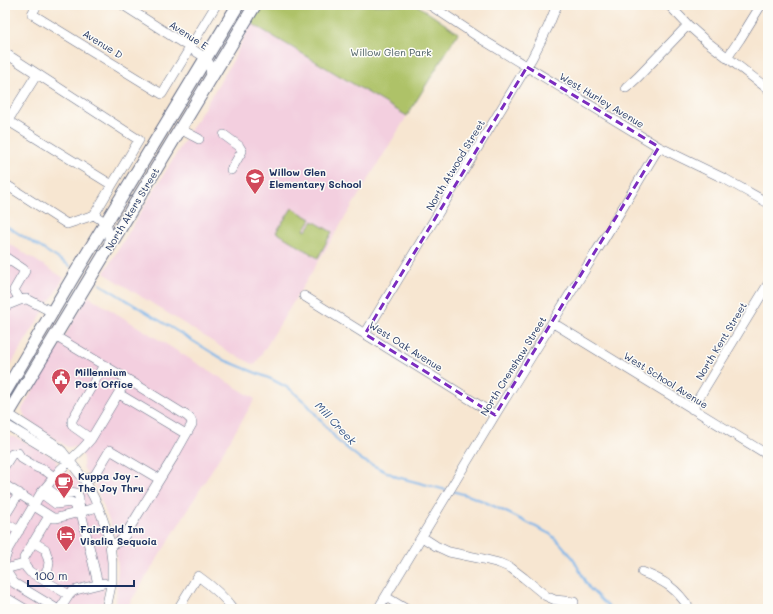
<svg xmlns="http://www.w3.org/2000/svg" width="773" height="614" viewBox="0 0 773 614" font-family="Mali,sans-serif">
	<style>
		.built { fill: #f3cfdf }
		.green { fill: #aec267; stroke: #647862 }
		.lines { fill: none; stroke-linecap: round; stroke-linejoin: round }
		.stream { stroke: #78b2e9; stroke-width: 2 }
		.minor-casing { stroke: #686f86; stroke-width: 10 }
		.major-casing { stroke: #686f86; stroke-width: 14 }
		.minor { stroke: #fff; stroke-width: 9 }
		.major { stroke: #fff; stroke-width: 12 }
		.marked { fill: none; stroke: #7b2cbf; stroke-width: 3; stroke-dasharray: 8 5; stroke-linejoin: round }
		.labels { text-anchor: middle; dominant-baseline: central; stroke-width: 3; stroke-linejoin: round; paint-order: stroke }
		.street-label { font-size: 10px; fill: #1b2f5e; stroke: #fdfcf7 }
		.park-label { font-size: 10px; fill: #475b61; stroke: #fdfcf7 }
		.poi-label { font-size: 10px; font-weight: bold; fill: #1b2f5e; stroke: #fdfcf7; text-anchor: start }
		.water-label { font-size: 11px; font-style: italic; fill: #375688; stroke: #fdfcf7 }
	</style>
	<rect width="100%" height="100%" fill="#fdfcf7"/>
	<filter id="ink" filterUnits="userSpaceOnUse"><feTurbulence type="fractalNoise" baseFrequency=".025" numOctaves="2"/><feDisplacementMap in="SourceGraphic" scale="8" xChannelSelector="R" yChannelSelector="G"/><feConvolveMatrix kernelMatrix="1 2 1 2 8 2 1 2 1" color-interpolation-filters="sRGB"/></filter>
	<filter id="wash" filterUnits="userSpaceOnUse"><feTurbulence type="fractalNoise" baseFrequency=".012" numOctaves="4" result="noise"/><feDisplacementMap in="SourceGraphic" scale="16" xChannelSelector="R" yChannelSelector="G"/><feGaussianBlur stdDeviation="0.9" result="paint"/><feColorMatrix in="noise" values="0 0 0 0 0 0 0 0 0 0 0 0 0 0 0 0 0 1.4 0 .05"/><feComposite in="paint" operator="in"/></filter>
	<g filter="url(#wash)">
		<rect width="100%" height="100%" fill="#f7e6d1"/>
		<!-- built -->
		<path class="built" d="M251 23 407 116 255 365 229 352 104 273 232 62Z
			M5 241 64 278 5 374Z
			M88 296 255 399 176 529 126 609H113L116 599 118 567 114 533 95 485 83 467V455L75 447H67L25 418 22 409Z
			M10 436 17 438 38 448 56 459 57 465 64 471 74 475 91 498 98 517 107 547V575L102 609H5V438Z"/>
		<!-- green -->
		<path class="green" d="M263 5H417L458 33 407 116 251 23Z
			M292 208 311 219 304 230 306 231 313 221 332 232 318 258 276 232Z"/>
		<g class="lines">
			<!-- stream -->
			<path class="stream" d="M5 225 70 266
				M100 284 224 360 271 379 290 389 307 404 339 442 362 460 397 477 446 490
				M452 491 470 496 483 501 510 514 550 534 560 543 573 558 585 581 590 589 611 609"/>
		</g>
	</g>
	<g filter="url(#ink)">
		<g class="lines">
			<defs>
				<path id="minor" d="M37 5 32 14 162 94 216 5
					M123 5 206 58 210 65 211 78
					M430 5 483 40 659 147 725 179 768 203
					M669 5 688 25 706 41 768 89
					M5 53 139 140 94 215 67 224 5 184
					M727 58 740 39 761 5
					M626 88 638 77 688 25
					M5 119 112 185
					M5 125 37 74
					M180 129 199 139
					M224 135 239 146 242 151 231 170
					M94 215 106 223 109 235V246
					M5 257 23 269 25 271 14 290 20 300 27 299 52 312
					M304 296 495 415
					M5 306 20 300
					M553 323 768 455
					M365 334 532 58 548 27 557 5
					M55 336 127 379
					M119 394 186 434
					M692 409 768 284
					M5 412 53 443 62 451 85 481
					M5 424 58 456 70 460
					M91 439 74 427 72 424V420L104 365
					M5 465 12 454 18 453 21 458 36 467 46 471 54 477
					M5 485 35 504
					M46 488 56 495C67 495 81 485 79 504L98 584
					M41 493 56 504 71 502 75 506 76 512
					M34 506 53 518H57L91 509 98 506
					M5 509 8 511 19 493
					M49 516 24 558C24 565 25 567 30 572L69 595
					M5 523 19 531
					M422 537 436 546 449 552 483 559 499 563 511 568 524 578 546 596 555 600 574 602
					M33 542 45 549 49 562 48 569 42 579
					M110 544C105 522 97 501 85 481L95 475 110 450 159 479
					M5 559 8 549 41 493 60 470 83 448 91 439 127 379 187 416C190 418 192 420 192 424L174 456 124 537C120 542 117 543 110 544L112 562V581L106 609
					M5 567 8 574 14 583 57 609
					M5 569 24 564
					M642 572C665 581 676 588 690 609
					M5 597 25 609
					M386 597 406 609
					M60 609 69 595 72 592 76 590 104 583
					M178 609 198 576C212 586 223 595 233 609
					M378 609 495 415 604 239 659 147"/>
				<path id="major" d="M5 392 73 277 238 5
					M5 419 255 5"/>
			</defs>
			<!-- minor casing -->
			<use href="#minor" class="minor-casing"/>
			<!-- major casing -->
			<use href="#major" class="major-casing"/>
			<!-- minor -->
			<use href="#minor" class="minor"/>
			<!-- major -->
			<use href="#major" class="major"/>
		</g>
	</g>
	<!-- marked area -->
	<path class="marked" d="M527 67 659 147 495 415 365 334Z"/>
	<!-- icons -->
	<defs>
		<symbol id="school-pin" viewBox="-11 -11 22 30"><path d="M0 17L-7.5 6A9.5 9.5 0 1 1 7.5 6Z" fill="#d1495b" stroke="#fdfcf7"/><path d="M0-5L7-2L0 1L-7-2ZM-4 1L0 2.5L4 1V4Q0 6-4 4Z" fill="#fff"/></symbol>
		<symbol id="civic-pin" viewBox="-11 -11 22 30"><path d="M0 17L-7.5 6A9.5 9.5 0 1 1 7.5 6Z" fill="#d1495b" stroke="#fdfcf7"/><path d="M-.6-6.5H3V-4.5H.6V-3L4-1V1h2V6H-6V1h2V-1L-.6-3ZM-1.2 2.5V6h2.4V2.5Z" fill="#fff"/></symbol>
		<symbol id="cafe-pin" viewBox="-11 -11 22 30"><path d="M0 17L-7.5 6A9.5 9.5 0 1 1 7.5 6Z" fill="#d1495b" stroke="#fdfcf7"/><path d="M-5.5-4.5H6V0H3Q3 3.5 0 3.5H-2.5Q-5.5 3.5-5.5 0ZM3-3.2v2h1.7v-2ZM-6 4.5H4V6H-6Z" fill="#fff"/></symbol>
		<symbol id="hotel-pin" viewBox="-11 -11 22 30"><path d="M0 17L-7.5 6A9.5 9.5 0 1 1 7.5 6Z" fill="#d1495b" stroke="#fdfcf7"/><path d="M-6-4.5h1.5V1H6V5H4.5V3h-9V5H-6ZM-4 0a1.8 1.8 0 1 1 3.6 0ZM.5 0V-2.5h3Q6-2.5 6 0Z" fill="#fff"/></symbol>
	</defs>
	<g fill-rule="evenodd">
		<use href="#school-pin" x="244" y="167" width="22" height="30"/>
		<use href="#civic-pin" x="50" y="367" width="22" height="30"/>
		<use href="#cafe-pin" x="53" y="471" width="22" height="30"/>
		<use href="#hotel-pin" x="55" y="524" width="22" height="30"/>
	</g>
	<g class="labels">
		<!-- street labels -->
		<g class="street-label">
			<text transform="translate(189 35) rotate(33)">Avenue E</text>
			<text transform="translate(103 44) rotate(32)">Avenue D</text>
			<text transform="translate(602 100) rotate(31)">West Hurley Avenue</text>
			<text transform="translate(455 165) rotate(-59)">North Atwood Street</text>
			<text transform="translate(132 209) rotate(-59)">North Akers Street</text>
			<text transform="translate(721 341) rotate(-59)">North Kent Street</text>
			<text transform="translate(406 346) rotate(32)">West Oak Avenue</text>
			<text transform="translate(513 366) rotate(-58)">North Crenshaw Street</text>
			<text transform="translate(666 380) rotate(32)">West School Avenue</text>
		</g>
		<!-- park labels -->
		<g class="park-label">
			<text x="391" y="52">Willow Glen Park</text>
		</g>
		<!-- poi labels -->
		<g class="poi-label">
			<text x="269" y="172">Willow Glen<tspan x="269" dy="12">Elementary School</tspan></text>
			<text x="75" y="372">Millennium<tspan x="75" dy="12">Post Office</tspan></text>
			<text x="78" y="476">Kuppa Joy -<tspan x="78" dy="12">The Joy Thru</tspan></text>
			<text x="80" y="529">Fairfield Inn<tspan x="80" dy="12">Visalia Sequoia</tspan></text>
		</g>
		<!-- water labels -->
		<g class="water-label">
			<text transform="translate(336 423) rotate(47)">Mill Creek</text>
		</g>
	</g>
	<!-- margin -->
	<rect width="773" height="614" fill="none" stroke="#fdfcf7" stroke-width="20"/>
	<!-- scale -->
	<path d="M28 580v6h106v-6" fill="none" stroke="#1b2f5e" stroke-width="2"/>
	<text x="34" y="580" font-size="12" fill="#1b2f5e" stroke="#fdfcf7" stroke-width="3" paint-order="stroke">100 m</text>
</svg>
